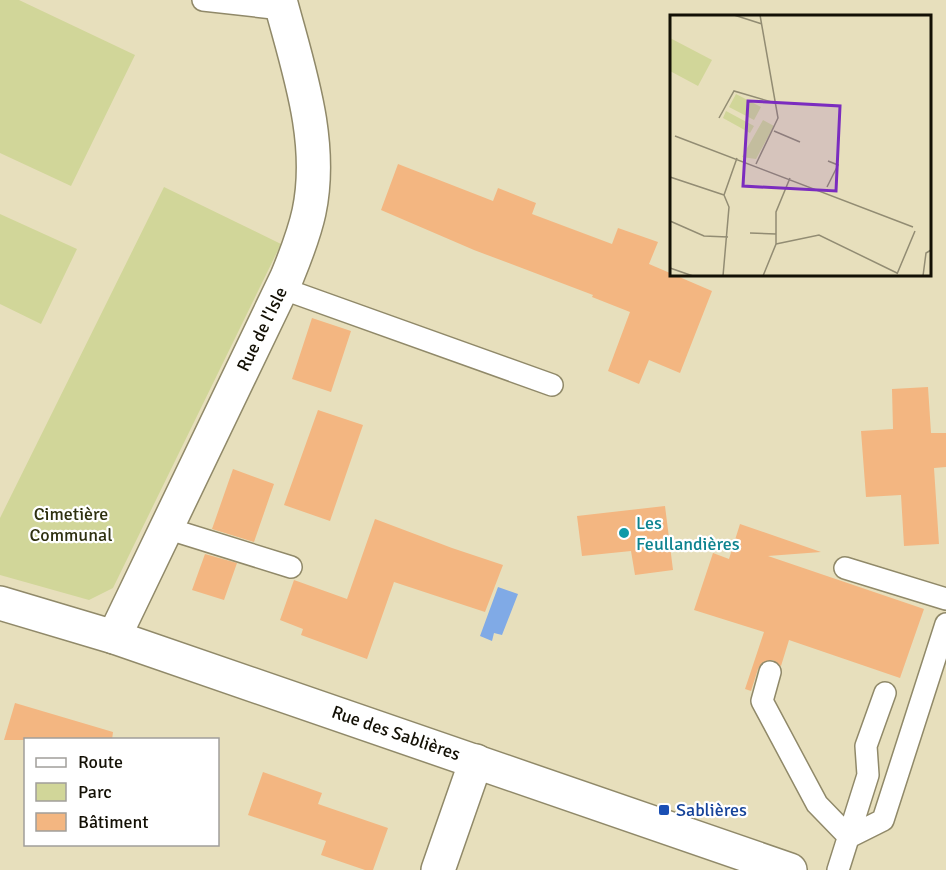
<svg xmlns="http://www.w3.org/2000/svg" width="946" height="870" viewBox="0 0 946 870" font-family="Signika,sans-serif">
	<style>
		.green { fill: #d1d699 }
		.water { fill: #80aae6 }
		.building { fill: #f3b681 }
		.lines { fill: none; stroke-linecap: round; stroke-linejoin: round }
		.service-casing { stroke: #908969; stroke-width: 24 }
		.minor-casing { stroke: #908969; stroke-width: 36 }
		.tertiary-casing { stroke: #908969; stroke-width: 36 }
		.service { stroke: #fff; stroke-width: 21 }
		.minor { stroke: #fff; stroke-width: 33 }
		.tertiary { stroke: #fff; stroke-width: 33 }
		.culture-dot { fill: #0f9aa8; stroke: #fff; stroke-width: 2 }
		.transit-dot { fill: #1a4fb4; stroke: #fff; stroke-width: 2 }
		.labels { text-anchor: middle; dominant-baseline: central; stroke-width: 4.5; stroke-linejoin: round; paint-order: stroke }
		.street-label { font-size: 18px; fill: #131005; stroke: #fff }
		.park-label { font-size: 18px; fill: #2e300f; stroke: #fff }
		.culture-label { font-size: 18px; fill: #0d838f; stroke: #fff; text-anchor: start }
		.transit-label { font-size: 18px; fill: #164399; stroke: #fff; text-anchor: start }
		.inset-road { fill: none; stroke: #928c73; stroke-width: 1.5 }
		.view { fill: #7b2cbf; fill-opacity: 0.15; stroke: #7b2cbf; stroke-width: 3 }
		.inset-edge { fill: none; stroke: #131005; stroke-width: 3 }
	</style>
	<rect width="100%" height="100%" fill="#e7dfbc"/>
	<!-- green -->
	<path class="green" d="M0 0H19L135 55 71 186 0 153Z
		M164 187 281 244 113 588 89 600 0 575V518Z
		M0 214 77 249 41 324 0 304Z"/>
	<!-- water -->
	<path class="water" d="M498 587 518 594 502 635 494 633 492 641 480 636Z"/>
	<!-- building -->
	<path class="building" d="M398 164 493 201 498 188 536 203 532 214 612 244 618 228 658 242 649 264 712 291 680 373 649 360 639 384 608 371 630 312 592 297 593 295 474 250 381 210Z
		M312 318 351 331 331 392 292 379Z
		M928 387 931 433H946V467L934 468 939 544 904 546 901 495 866 497 861 431 893 429 892 389Z
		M318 410 363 425 330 521 284 505Z
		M233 469 274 484 254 542 212 529Z
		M665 506 673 570 635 575 631 551 582 556 577 516Z
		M375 519 452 548 503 565 485 612 394 582 367 659 301 635 303 629 280 620 294 580 347 599Z
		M740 524 821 552 768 556 924 609 900 678 789 640 781 666 773 660 762 663 758 669 751 691 745 689 764 632 694 610 713 553 729 559Z
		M205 554 237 563 224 600 192 590Z
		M15 703 113 732 112 740H4Z
		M263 772 322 793 318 804 388 828 373 870H365L321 855 326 841 248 815Z"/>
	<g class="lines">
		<defs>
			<path id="service" d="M203 0 282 9
				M281 288 552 385
				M166 528 291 567
				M845 568 946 599
				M770 672 762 701 817 804 849 837
				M849 837 883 820 946 624
				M838 870 868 775 866 746 885 693"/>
			<path id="minor" d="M114 637 287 277C296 255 304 235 309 212 324 141 298 68 280 0
				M438 870 476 761"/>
			<path id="tertiary" d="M0 603 114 637 790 870"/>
		</defs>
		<!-- service casing -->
		<use href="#service" class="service-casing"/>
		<!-- minor casing -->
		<use href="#minor" class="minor-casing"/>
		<!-- tertiary casing -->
		<use href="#tertiary" class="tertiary-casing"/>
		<!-- service -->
		<use href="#service" class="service"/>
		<!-- minor -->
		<use href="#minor" class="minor"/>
		<!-- tertiary -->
		<use href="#tertiary" class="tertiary"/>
	</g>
	<!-- markers -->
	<circle class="culture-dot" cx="624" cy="533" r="6"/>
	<rect class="transit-dot" x="658" y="804" width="12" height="12" rx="3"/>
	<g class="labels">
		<!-- street labels -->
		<g class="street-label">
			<text transform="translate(262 329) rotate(-64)">Rue de l'Isle</text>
			<text transform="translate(396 733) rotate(19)">Rue des Sablières</text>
		</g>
		<!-- park labels -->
		<g class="park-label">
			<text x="71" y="514">Cimetière<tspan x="71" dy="21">Communal</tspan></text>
		</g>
		<!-- culture labels -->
		<g class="culture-label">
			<text x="636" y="523">Les<tspan x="636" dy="21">Feullandières</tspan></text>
		</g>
		<!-- transit labels -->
		<g class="transit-label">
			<text x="676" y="810">Sablières</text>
		</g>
	</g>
	<!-- overview -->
	<g transform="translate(670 15)">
		<rect width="261" height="261" fill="#e7dfbc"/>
		<path d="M0 23 42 45 28 71 0 56ZM66 79 91 92 84 105 59 92ZM56 96 84 111 80 118 53 103ZM93 105 104 111 86 144 72 142Z" fill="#d1d699"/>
		<path class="inset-road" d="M64 0 92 9M49 103 64 76 105 88M104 116 130 127M5 121 243 212M86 149 108 103 90 0M0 162 54 180M157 172 168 150 158 146M0 206 34 221 58 222M80 218 106 219M106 229 149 220 227 258M0 253 23 261M227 259 245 216M53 261 59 192 54 180 67 143M93 261 106 229V197L120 163M253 261 256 238 261 235"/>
		<path class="view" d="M78 86 170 91 166 176 73 171Z"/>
		<rect width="261" height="261" class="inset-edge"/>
	</g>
	<!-- legend -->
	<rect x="24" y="738" width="195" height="108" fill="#ffffff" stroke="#a19f9b" stroke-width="1.5"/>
	<rect x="36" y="758" width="30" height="9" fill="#ffffff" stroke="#a19f9b" stroke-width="1.5"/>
	<text x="78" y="768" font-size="18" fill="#131005">Route</text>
	<rect x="36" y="783" width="30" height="18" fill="#d1d699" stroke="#a19f9b" stroke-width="1.5"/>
	<text x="78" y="798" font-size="18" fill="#131005">Parc</text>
	<rect x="36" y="813" width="30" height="18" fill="#f3b681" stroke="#a19f9b" stroke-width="1.5"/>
	<text x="78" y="828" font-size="18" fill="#131005">Bâtiment</text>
</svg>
